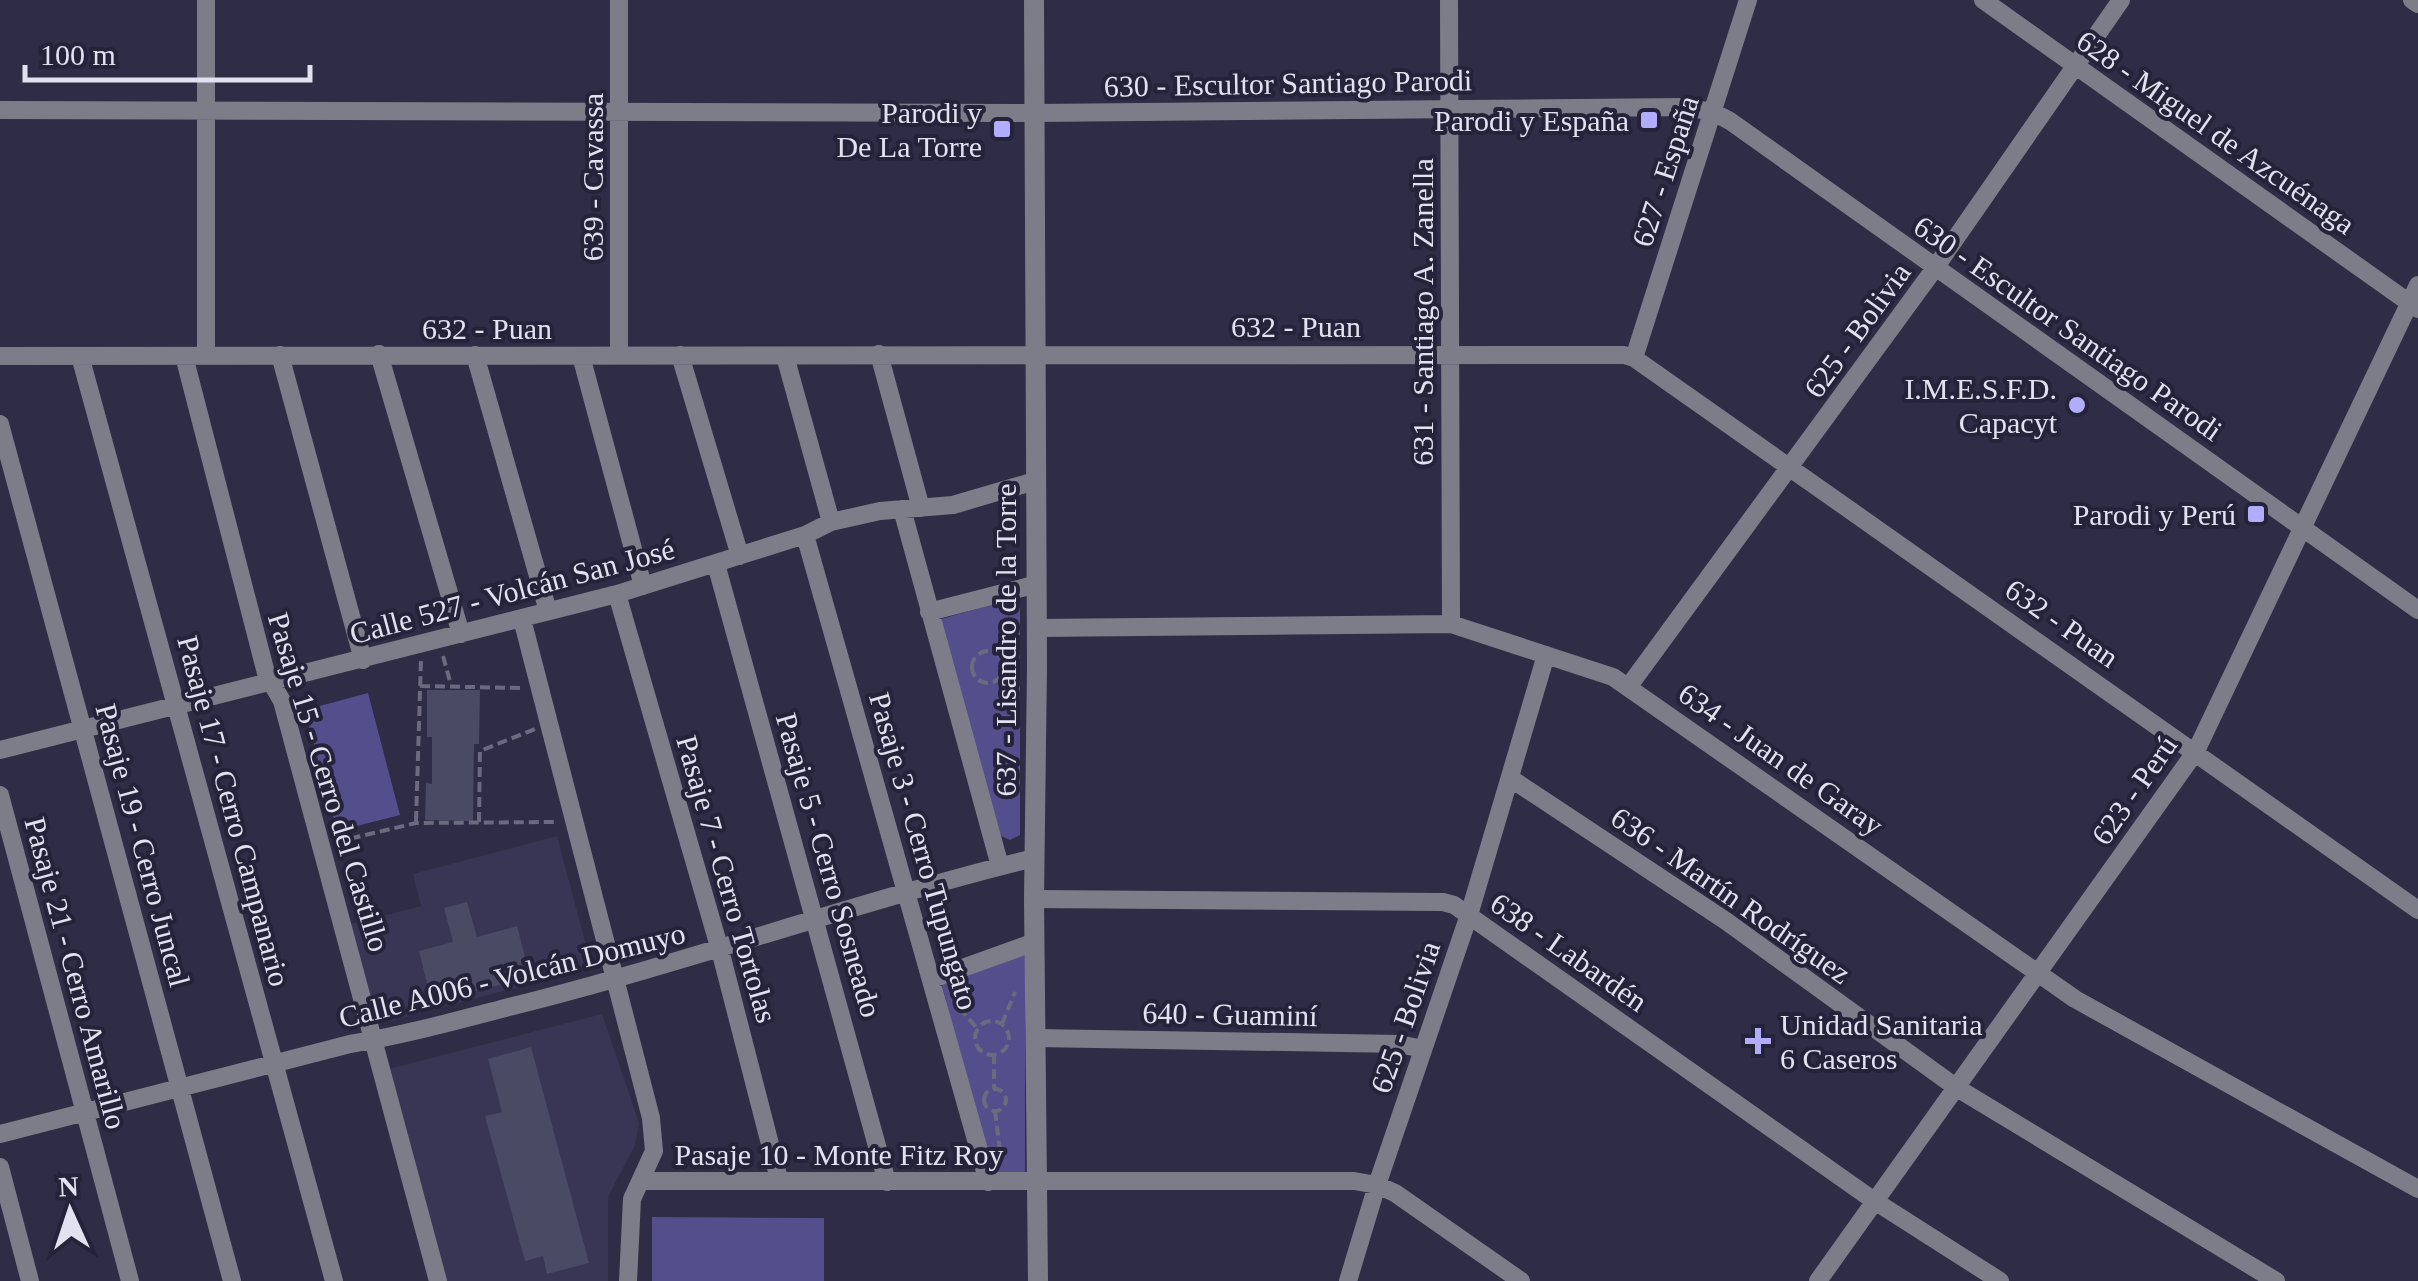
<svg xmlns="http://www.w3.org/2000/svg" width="2418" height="1281" viewBox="0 0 2418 1281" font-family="'Times New Roman',serif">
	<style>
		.built { fill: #383654 }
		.green { fill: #544e8d }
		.building { fill: #4b4a64 }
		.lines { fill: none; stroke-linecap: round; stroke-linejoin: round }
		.path { stroke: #6b6a7f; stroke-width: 4; stroke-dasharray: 10 5; stroke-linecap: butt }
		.minor { stroke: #7d7d8a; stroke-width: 18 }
		.tertiary { stroke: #7d7d8a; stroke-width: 20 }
		.poi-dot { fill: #b1adfa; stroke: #25233a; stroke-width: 4 }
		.labels { text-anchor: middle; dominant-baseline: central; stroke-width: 8; stroke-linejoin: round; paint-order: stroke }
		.street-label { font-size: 30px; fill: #e1e1f0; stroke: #25233a }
		.poi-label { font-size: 30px; fill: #e1e1f0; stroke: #25233a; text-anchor: end }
	</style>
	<rect width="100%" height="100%" fill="#2e2d45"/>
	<!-- built -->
	<path class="built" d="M557 836 589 956 579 971 391 1021 374 1013 351 924 421 906 413 874Z
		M602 1014 639 1123 635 1145 608 1197V1281H445L389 1069Z"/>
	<!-- green -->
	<path class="green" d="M1011 599 1020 605V835L1010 840 1001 836 938 620Z
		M368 693 400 815 337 831 305 710Z
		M1025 951V1173L991 1172 941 981Z
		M652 1217 824 1218V1281H652Z"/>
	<!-- building -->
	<path class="building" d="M427 690H480L479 744H474L473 821 425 820 426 783 432 784V737H427Z
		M467 902 477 937 517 926 530 977 432 1003 419 951 453 942 444 908Z
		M531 1047 589 1263 547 1274 543 1256 525 1261 485 1116 502 1112 488 1059Z"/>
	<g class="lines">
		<!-- path -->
		<path class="path" d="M972 667a16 16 0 1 1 32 0a16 16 0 1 1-32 0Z
			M443 656 451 685
			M420 686 520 688
			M416 821 421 660
			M479 822 480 751 535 729
			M336 842 416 823 554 822
			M959 1008 976 1027
			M975 1038a17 17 0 1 1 34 0a17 17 0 1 1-34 0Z
			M1002 1024 1015 992
			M994 1054V1089
			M984 1100a11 11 0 1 1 22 0a11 11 0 1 1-22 0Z
			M995 1111 1000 1151"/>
		<!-- minor -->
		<path class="minor" d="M206 0V356
			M619 0V355
			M1449 0 1451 624
			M1983 0 2418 309
			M2412 0 2418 4
			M0 110 1035 113 1685 107 1713 112 1730 121 2418 610
			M379 354 461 634
			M879 354 921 508
			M280 355 363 660
			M475 355 548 611
			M680 355 740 556
			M0 356 1624 355 1634 358 2418 910
			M80 356 334 1281
			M184 356 266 673 282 701 438 1281
			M581 356 643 586
			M785 356 831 522
			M1634 358 1748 0
			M0 424 232 1281
			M902 509 1000 866
			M805 535 988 1182
			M716 564 887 1182
			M617 594 720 950 779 1179
			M929 612 1037 584
			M522 619 651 1118 654 1151 632 1199 628 1281
			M1036 628 1451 624 1613 677 2075 999 2418 1189
			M1629 686 1935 268 2121 0
			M0 750 617 594 805 535 831 522 880 511 953 505 1035 481
			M1510 778 1726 921 1957 1088 2276 1281
			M0 795 130 1281
			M1034 899 1443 902 1454 905 1873 1200 2000 1281
			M932 979 1035 942
			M1036 1038 1399 1044 1423 1049
			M0 1134 350 1044C405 1035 459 1020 513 1006 689 962 859 901 1034 858
			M0 1167 30 1281
			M641 1181H1354L1377 1185 1395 1193 1521 1281
			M1348 1281 1377 1185 1469 915 1546 655
			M1818 1281 2196 751 2418 285"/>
		<!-- tertiary -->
		<path class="tertiary" d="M1034 0 1037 667 1034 899 1038 1281"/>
	</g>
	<!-- markers -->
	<g class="poi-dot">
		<rect x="1639" y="110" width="20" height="20" rx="5"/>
		<rect x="992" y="119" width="20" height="20" rx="5"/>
		<circle cx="2077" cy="405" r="10"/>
		<rect x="2246" y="504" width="20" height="20" rx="5"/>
		<path d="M1753 1026h10v10h10v10h-10v10h-10v-10h-10v-10h10z"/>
	</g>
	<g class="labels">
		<!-- street labels -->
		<g class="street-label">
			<text transform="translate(1288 83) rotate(-1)">630 - Escultor Santiago Parodi</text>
			<text transform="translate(2216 132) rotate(35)">628 - Miguel de Azcuénaga</text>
			<text transform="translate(1665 171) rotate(-72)">627 - España</text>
			<text transform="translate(592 177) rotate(-90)">639 - Cavassa</text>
			<text transform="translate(1422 312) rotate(-90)">631 - Santiago A. Zanella</text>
			<text x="1296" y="326">632 - Puan</text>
			<text x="487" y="328">632 - Puan</text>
			<text transform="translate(2068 328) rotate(35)">630 - Escultor Santiago Parodi</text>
			<text transform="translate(1857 330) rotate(-54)">625 - Bolivia</text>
			<text transform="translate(512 591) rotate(-15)">Calle 527 - Volcán San José</text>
			<text transform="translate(2062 623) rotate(35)">632 - Puan</text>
			<text transform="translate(1005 640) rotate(-90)">637 - Lisandro de la Torre</text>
			<text transform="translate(1781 759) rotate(35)">634 - Juan de Garay</text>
			<text transform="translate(329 782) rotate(73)">Pasaje 15 - Cerro del Castillo</text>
			<text transform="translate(2134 790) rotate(-55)">623 - Perú</text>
			<text transform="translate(234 811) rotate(75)">Pasaje 17 - Cerro Campanario</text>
			<text transform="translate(143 845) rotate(75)">Pasaje 19 - Cerro Juncal</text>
			<text transform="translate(924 851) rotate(74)">Pasaje 3 - Cerro Tupungato</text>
			<text transform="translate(829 865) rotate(74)">Pasaje 5 - Cerro Sosneado</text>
			<text transform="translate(727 879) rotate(74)">Pasaje 7 - Cerro Tortolas</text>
			<text transform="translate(1731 895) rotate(35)">636 - Martín Rodríguez</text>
			<text transform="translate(1569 952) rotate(35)">638 - Labardén</text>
			<text transform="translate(76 973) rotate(75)">Pasaje 21 - Cerro Amarillo</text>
			<text transform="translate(512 975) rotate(-14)">Calle A006 - Volcán Domuyo</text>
			<text transform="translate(1230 1014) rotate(1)">640 - Guaminí</text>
			<text transform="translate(1405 1017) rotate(-71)">625 - Bolivia</text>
			<text x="839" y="1154">Pasaje 10 - Monte Fitz Roy</text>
		</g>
		<!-- poi labels -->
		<g class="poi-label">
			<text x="982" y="112">Parodi y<tspan x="982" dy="34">De La Torre</tspan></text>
			<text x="1629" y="120">Parodi y España</text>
			<text x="2057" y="388">I.M.E.S.F.D.<tspan x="2057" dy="34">Capacyt</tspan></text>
			<text x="2236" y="514">Parodi y Perú</text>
			<text x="1780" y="1024" text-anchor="start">Unidad Sanitaria<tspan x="1780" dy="34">6 Caseros</tspan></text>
		</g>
	</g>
	<!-- north arrow -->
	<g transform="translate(70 1211) rotate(357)" stroke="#25233a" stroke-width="8" paint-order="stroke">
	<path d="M0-8L18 38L0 25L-18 38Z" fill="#e1e1f0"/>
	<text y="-15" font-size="28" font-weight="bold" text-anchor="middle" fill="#e1e1f0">N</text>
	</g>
	<!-- scale -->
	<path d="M25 65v15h285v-15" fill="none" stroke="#e1e1f0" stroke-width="5"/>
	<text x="40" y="65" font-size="30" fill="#e1e1f0" stroke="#25233a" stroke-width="8" paint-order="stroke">100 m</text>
</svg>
